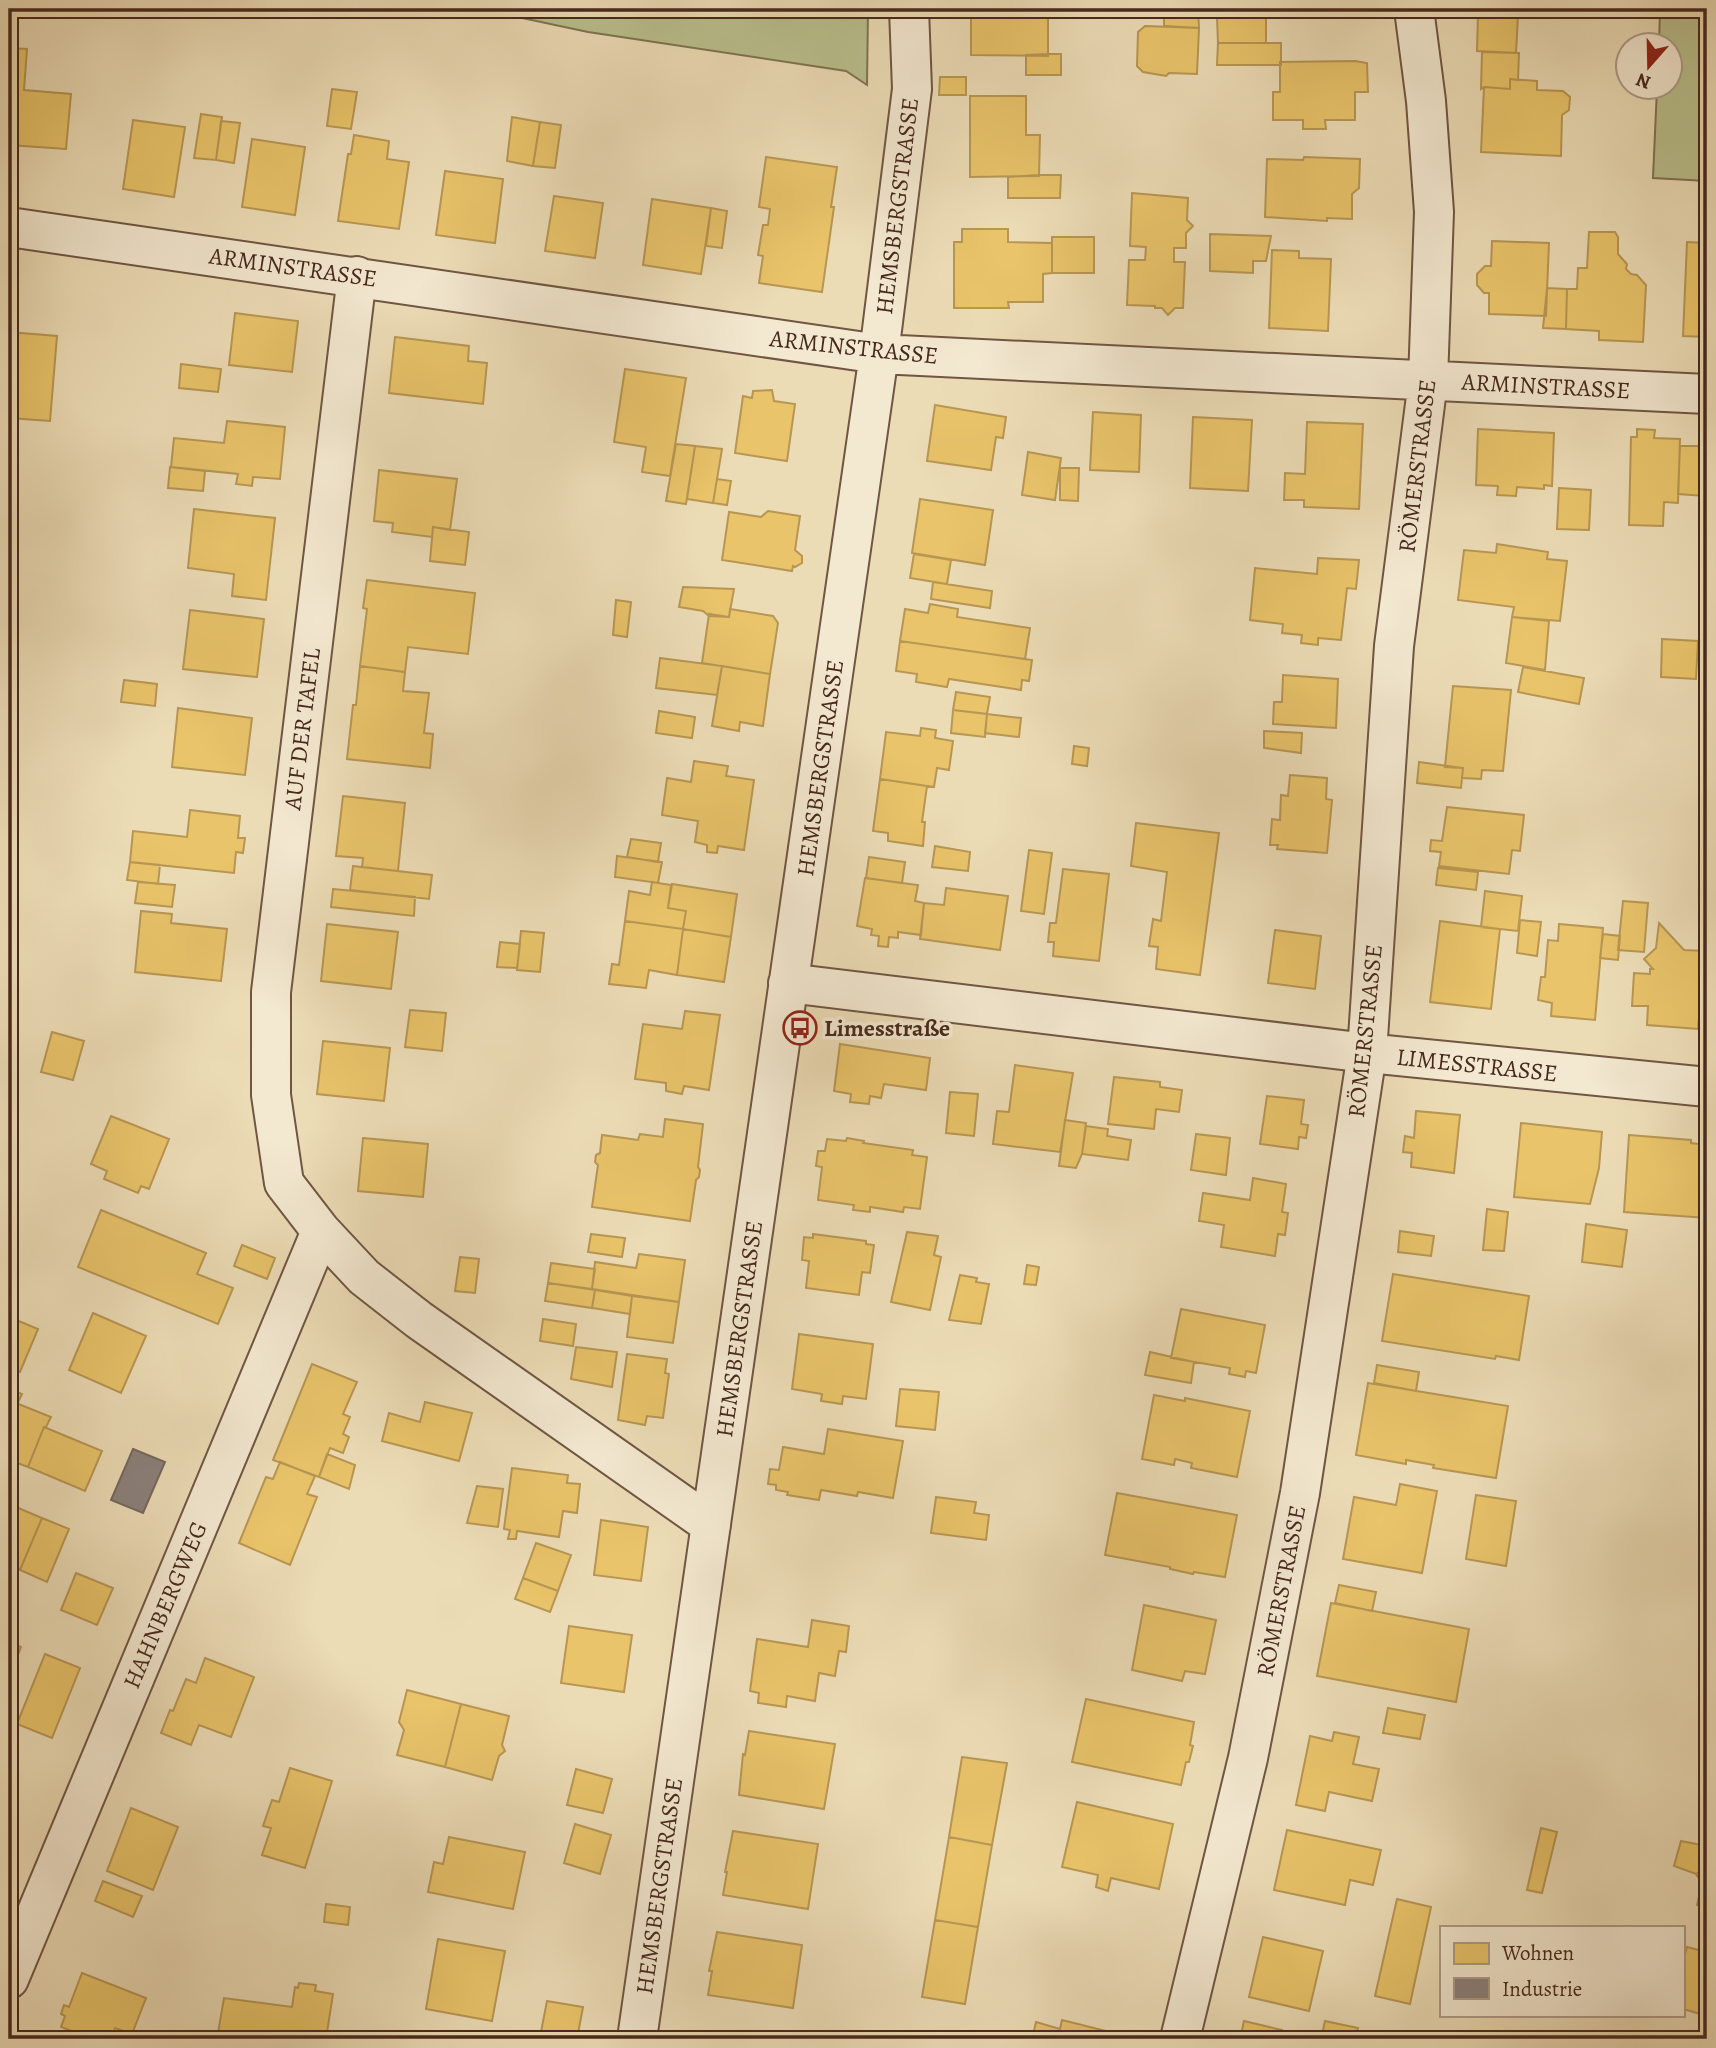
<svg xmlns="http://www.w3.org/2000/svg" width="1716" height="2048" viewBox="0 0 1716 2048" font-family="Alegreya,serif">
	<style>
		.green { fill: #b9c08d; stroke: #807455; stroke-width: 2 }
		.homes { fill: #e9c46a; stroke: #b89653; stroke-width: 2 }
		.industry { fill: #8a817c; stroke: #766760; stroke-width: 2 }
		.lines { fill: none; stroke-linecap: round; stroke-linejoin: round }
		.minor-casing { stroke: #705643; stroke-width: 42 }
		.minor { stroke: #f3e8d0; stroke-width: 38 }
		.labels { text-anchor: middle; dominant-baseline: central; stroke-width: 7; stroke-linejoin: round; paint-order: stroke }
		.street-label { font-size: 24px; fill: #47291d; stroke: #f3e8d0 }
		.poi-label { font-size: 24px; font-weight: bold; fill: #47291d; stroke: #f3e8d0; text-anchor: start }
	</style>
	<rect width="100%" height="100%" fill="#ecdcb6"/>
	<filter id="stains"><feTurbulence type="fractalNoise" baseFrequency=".00286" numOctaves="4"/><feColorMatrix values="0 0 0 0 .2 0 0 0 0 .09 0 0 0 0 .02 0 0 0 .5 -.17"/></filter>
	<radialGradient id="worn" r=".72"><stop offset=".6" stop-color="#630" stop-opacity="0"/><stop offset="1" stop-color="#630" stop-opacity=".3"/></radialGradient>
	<!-- green -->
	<path class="green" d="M480 9H868L867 85 846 71 588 32Z
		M1660 9H1707V181L1653 178 1657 88H1670V46L1659 45Z"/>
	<!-- homes -->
	<path class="homes" d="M1164 9H1198L1199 28 1164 26Z
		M1478 9H1538V16L1478 14Z
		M971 10H1048V56L971 55Z
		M1478 14 1518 16 1516 53 1477 51Z
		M1217 17 1266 18V43H1218Z
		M1145 26 1199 28 1197 74 1169 73 1166 76 1143 72 1137 66 1138 32Z
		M1218 43H1281V65H1217Z
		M9 48 27 49 24 90 71 94 66 149 9 145Z
		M1482 52 1519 53 1518 80 1510 79V89L1484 87 1481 89Z
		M1048 54H1061V75H1026V55Z
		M1355 61 1367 63 1368 92H1355V120H1325L1326 129H1303V120H1273V92H1280V62Z
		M940 77H966V95H939Z
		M1510 79 1537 81V90L1563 91 1570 97 1569 110 1562 115 1561 156 1481 152 1484 87 1510 89Z
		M332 89 357 92 351 129 327 126Z
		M970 96H1026V135H1040L1039 176 970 177Z
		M201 114 222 117 216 160 194 158Z
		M512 117 540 122 533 166 507 161Z
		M133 120 185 127 174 197 123 189Z
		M221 121 240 123 234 163 216 160Z
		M540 122 561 125 555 168 533 166Z
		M354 135 389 141 387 159 409 162 399 229 338 221 348 154H351Z
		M252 139 305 147 295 215 242 207Z
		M766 157 837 167 831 207H834L822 292 759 283 763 256 758 255 763 225H768L770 209 759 207Z
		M1304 157 1360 159 1359 188 1352 194V219L1327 218V221L1265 217 1267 159 1303 160Z
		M445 171 503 179 495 243 436 235Z
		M1039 175H1061L1060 198H1008V177Z
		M1132 193 1188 198 1187 220 1193 226 1186 233V248H1174V262H1185L1183 308H1175L1168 315 1162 308H1155V306L1127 305 1129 260H1145L1146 247 1130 246Z
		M554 196 603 203 595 258 545 251Z
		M652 199 711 208 701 274 643 265Z
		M711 208 727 211 722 248 706 246Z
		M962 229H1008V242L1052 243V273L1043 274V302H1008L1009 308H954V242H962Z
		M1589 232H1615L1618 237V254L1627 264 1626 269 1631 274 1637 275 1646 285 1643 342 1599 340V331L1566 329 1567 289H1577L1578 268H1587Z
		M1210 234 1271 236 1266 261H1253V273L1210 271Z
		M1052 237H1094V273H1052Z
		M1492 241 1549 243 1546 316 1489 314V293H1484L1477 285V274L1485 266H1491Z
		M1687 242 1707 243V337L1683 336Z
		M1272 250 1299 251V258L1331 259 1328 331 1269 328Z
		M1547 288 1567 289 1566 329 1543 328Z
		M235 313 298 321 292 372 229 365Z
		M9 332 57 336 50 421 9 418Z
		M395 337 469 346 468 361 487 363 483 404 389 393Z
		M181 364 221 369 218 392 179 388Z
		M625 369 686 378 670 476 642 472 646 447 614 442Z
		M772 390 774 401 795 404 787 461 735 453 743 396 752 398 753 391Z
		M935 405 1006 417 1003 438 996 437 991 470 927 461Z
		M1093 412 1141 415 1139 472 1090 470Z
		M1193 417 1252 420 1248 491 1190 488Z
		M227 421 285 427 280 479 253 477 252 486 236 484 238 474 171 467 174 438 224 443Z
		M1307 422 1363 424 1359 509 1304 507V500H1284L1285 473 1305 474Z
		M1478 429 1554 433 1552 486 1544 485V489L1517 487 1516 496 1497 495 1498 486 1476 485Z
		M1637 429 1655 430 1654 438 1680 439 1678 503 1664 502 1663 526 1629 525 1631 437H1637Z
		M676 444 695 446 686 504 666 501Z
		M695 446 722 449 713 503 687 499Z
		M1680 446H1707L1705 496 1678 494Z
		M1028 452 1061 458 1055 500 1022 495Z
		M170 467 205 471 203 491 168 488Z
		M1060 468H1079L1078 501 1060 500Z
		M379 470 457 479 450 530 433 527 432 537 392 532 393 523 374 521Z
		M717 479 731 481 727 505 713 503Z
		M1559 488 1591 490 1589 530 1557 529Z
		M920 499 993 510 985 565 912 553Z
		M194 509 275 518 266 600 232 596 234 574 188 568Z
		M768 511 800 516 795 550 802 556V563L795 567 793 566 792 571 722 560 729 512 761 517Z
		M433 527 469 532 465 565 430 561Z
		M1497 544 1548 552 1547 559 1567 561 1560 621 1512 617 1514 607 1458 600 1464 550 1496 553Z
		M914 554 951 560 947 584 910 578Z
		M1318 558 1359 560 1356 589 1347 588 1341 640 1318 638V645L1301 643 1302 635 1282 633 1283 624 1250 620 1255 568 1317 574Z
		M367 580 475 593 468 654 408 647 405 672 360 666 367 609 363 608Z
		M933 582 992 591 990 608 931 599Z
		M683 587 734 589 729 617 709 616 703 611 679 607Z
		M616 600 631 602 627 637 613 635Z
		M930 604 958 609 957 617 1030 628 1025 659 900 641 905 609 928 613Z
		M730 609 773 616 778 623 770 674 702 663 709 614 729 617Z
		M190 610 264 619 257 677 183 669Z
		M1512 617 1549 621 1545 670 1506 663Z
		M1662 639 1698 641 1696 679 1661 677Z
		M900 641 1032 660 1029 681 1022 680 1021 690 949 679 947 687 916 682 917 674 896 671Z
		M660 658 722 666 717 695 656 688Z
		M360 666 405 672 403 691 429 693 424 733 433 734 430 768 347 759 353 705H356Z
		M722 666 770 674 763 726 740 722 739 731 712 726Z
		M1523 667 1584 678 1579 704 1518 692Z
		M1283 675 1338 679 1336 728 1273 724 1274 702H1282Z
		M124 680 157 684 155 706 121 702Z
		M1453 686 1511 690 1503 771 1482 770 1481 779 1462 778 1463 768 1445 767Z
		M956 692 990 697 987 714 953 710Z
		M178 708 252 718 245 775 172 767Z
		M953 710 987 714 985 737 951 733Z
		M659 711 695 717 692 738 656 733Z
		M987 714 1021 718 1019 737 985 733Z
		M921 728 936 730 935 738 953 741 949 770 937 768 934 787 880 779 886 732 920 736Z
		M1264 731 1302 733 1301 753 1264 748Z
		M1074 746 1089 748 1087 766 1072 764Z
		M694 761 728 766 726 776 754 780 744 850 718 846 717 853 707 852V845L695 842 698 821 662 815 667 778 691 782Z
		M1419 762 1463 768 1461 788 1417 783Z
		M1290 775 1327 778 1326 799 1332 800 1327 853 1277 849 1278 845H1270L1272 819 1280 820 1281 795 1288 796Z
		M880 779 927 786 922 822H925L923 846 888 841V833L873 831Z
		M343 796 405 803 398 871 362 867 363 858 336 856Z
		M1447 807 1524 815 1520 851 1512 850 1509 874 1439 866 1441 852 1430 851 1431 840 1442 841Z
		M190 810 240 816 238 838H245L243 853 236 852 234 873 130 862 133 831 187 837Z
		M1136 823 1219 833 1200 975 1156 969 1158 947 1149 946 1153 919 1161 921 1167 872 1131 866Z
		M631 839 661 843 658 862 627 857Z
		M935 846 970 852 968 871 932 867Z
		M1029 850 1052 853 1044 914 1021 911Z
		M617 856 662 862 658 883 615 877Z
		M869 857 905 862 902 883 866 878Z
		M130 862 160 865 158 884 127 880Z
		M353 866 432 875 429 899 350 890Z
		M1438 868 1478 872 1476 890 1436 885Z
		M1063 869 1109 874 1099 961 1053 956 1054 942H1048L1050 923H1056Z
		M865 878 918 885 915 901 924 903 921 935 898 932V938L889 937 888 947 878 946 879 936 871 935 872 929 857 926Z
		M138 882 175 885 172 907 135 903Z
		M652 882 671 885 668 908 686 911 683 929 625 921 629 891 650 895Z
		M672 884 737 894 731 937 683 929 686 911 668 908Z
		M946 888 1008 896 1000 950 920 939 924 903 944 905Z
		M333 889 415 897 414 916 331 907Z
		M1485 891 1522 896 1518 931 1481 927Z
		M1623 901 1648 903 1644 952 1618 950Z
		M141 911 172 914 171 923 227 929 221 981 135 972Z
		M1520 920 1541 922 1537 956 1517 953Z
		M625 921 683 929 677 975 649 970 646 988 609 984 612 964 619 965Z
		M1440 921 1500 929 1491 1009 1430 1002Z
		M1659 923 1684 950 1705 951 1698 1029 1647 1025 1648 1006H1632L1634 973 1650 974V969H1653L1644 959 1656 948Z
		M327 924 398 932 391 989 321 981Z
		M1559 924 1603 928 1595 1020 1551 1016 1552 1003 1538 1000 1541 977H1545L1548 940 1558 941Z
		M683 929 731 937 724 982 677 975Z
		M1275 930 1321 936 1315 989 1268 983Z
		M521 931 544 933 540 972 517 970Z
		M1603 934 1620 936 1618 960 1600 958Z
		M500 942 520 944 517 968 497 967Z
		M410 1010 446 1013 442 1051 405 1047Z
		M685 1011 720 1015 709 1090 684 1086 682 1094 666 1091V1083L635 1079 643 1024 682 1029Z
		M52 1032 84 1041 73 1080 41 1072Z
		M323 1041 390 1048 384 1101 317 1094Z
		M840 1044 930 1058 926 1090 884 1084 881 1098 870 1096 869 1104 850 1102 851 1094 834 1091Z
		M1015 1065 1073 1073 1060 1152 993 1144 997 1111 1009 1112Z
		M1114 1077 1160 1082V1087L1182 1090 1179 1112 1156 1109 1154 1129 1108 1124Z
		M950 1092 978 1094 974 1136 946 1133Z
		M1267 1096 1304 1100 1301 1124 1308 1125 1306 1138 1299 1137 1298 1149 1260 1144Z
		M1416 1111 1460 1115 1454 1173 1411 1167 1412 1153 1403 1152 1405 1136 1414 1138Z
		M111 1116 169 1139 149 1189 141 1186 138 1193 104 1179 107 1171 91 1164Z
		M665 1119 703 1124 698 1167 700 1170 699 1177 696 1180 690 1221 592 1207 598 1165 595 1162 596 1155 600 1153 602 1135 638 1140 640 1134 663 1137Z
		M1065 1120 1086 1123 1082 1154 1076 1168 1059 1166Z
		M1521 1123 1602 1132 1599 1168 1590 1204 1514 1197Z
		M1086 1126 1108 1129 1107 1136 1131 1140 1128 1160 1082 1154Z
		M1196 1134 1230 1138 1226 1175 1191 1170Z
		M1629 1135 1691 1140V1143L1707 1145V1218L1624 1212Z
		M363 1138 428 1144 423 1197 358 1191Z
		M847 1138 864 1141 863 1143 913 1150 912 1155 927 1157 920 1209 904 1207 903 1212 870 1207V1212L853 1210 854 1205 818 1200 822 1167 816 1166 818 1151H825L827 1139 846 1141Z
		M1253 1178 1286 1184 1282 1212 1288 1213 1285 1235 1278 1234 1275 1256 1221 1247 1224 1225 1199 1221 1203 1193 1250 1200Z
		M1487 1209 1508 1212 1504 1251 1483 1250Z
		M101 1210 206 1253 197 1274 233 1288 218 1324 78 1267Z
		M1586 1224 1627 1230 1622 1267 1582 1262Z
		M1400 1231 1434 1236 1431 1256 1398 1252Z
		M907 1232 938 1236 934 1255 941 1257 930 1310 891 1302Z
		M591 1234 625 1238 622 1257 588 1252Z
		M813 1234 866 1241V1244L874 1245 870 1273 862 1272 859 1295 806 1288 809 1261 802 1260 804 1237 813 1238Z
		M242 1245 275 1258 267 1279 234 1266Z
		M639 1254 685 1260 679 1302 592 1289 595 1262 636 1268Z
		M460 1257 479 1259 475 1293 455 1291Z
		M551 1263 595 1269 592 1289 548 1283Z
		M1027 1265 1039 1267 1036 1285 1024 1284Z
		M1393 1274 1529 1296 1519 1360 1496 1356 1495 1359 1382 1341Z
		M960 1275 977 1278 976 1282 989 1284 981 1324 949 1320Z
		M548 1283 595 1290 592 1308 545 1301Z
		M595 1290 632 1296 630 1314 592 1308Z
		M632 1296 679 1302 673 1343 627 1337Z
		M1181 1309 1265 1325 1256 1373 1246 1371 1245 1377 1229 1374 1230 1368 1171 1358Z
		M93 1313 146 1336 121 1393 69 1370Z
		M9 1317 38 1329 20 1372 9 1368Z
		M543 1319 576 1324 573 1346 540 1341Z
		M799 1334 873 1344 866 1399 843 1396 842 1404 821 1401 822 1394 792 1389Z
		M576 1347 617 1352 612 1387 571 1379Z
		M1150 1352 1194 1362 1191 1383 1145 1375Z
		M627 1354 667 1359 665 1373 669 1374 663 1418 647 1416 645 1425 618 1420Z
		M312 1364 357 1382 343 1414 350 1417 343 1434 349 1437 343 1453 330 1448 319 1477 273 1460Z
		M1377 1365 1419 1372 1416 1391 1374 1383Z
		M1368 1383 1508 1406 1496 1478 1433 1468 1434 1465 1406 1460V1464L1356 1455Z
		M9 1389 22 1394 9 1421Z
		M900 1389 939 1392 935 1430 896 1426Z
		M1154 1395 1185 1401V1398L1250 1411 1237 1477 1191 1468 1192 1463 1175 1459 1174 1465 1142 1459Z
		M425 1402 472 1413 459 1461 382 1441 389 1413 420 1422Z
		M16 1403 51 1417 46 1427H44L28 1467 9 1460V1421Z
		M44 1427 102 1451 85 1491 28 1467Z
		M828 1429 903 1441 893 1498 858 1492 857 1496 821 1490 819 1500 787 1495 788 1492 776 1490V1485L768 1484 770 1469 779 1470 783 1447 824 1454Z
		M327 1454 355 1465 349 1489 319 1477Z
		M280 1462 315 1476 307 1494 317 1497 290 1565 239 1543 266 1477 273 1479Z
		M512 1468 568 1475 567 1483 580 1484 577 1513 563 1511 559 1537 517 1531 516 1539H508L510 1530 504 1529Z
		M1400 1484 1437 1491 1422 1573 1343 1559 1354 1497 1396 1505Z
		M477 1486 503 1489 498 1527 467 1523Z
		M1117 1493 1237 1515 1225 1577 1194 1572 1193 1574 1170 1569V1567L1105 1555Z
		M1476 1495 1516 1501 1506 1566 1466 1559Z
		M936 1497 976 1502 974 1513 989 1515 986 1540 931 1533Z
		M9 1504 42 1518 20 1570 9 1565Z
		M42 1518 69 1529 47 1582 20 1570Z
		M601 1520 648 1527 641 1581 594 1575Z
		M536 1543 571 1555 558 1591 523 1578Z
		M76 1573 113 1588 97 1625 61 1610Z
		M523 1578 558 1591 550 1612 515 1599Z
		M1339 1585 1376 1592 1372 1611 1335 1603Z
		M1331 1603 1469 1629 1456 1702 1317 1676Z
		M1144 1605 1216 1620 1205 1674 1185 1671 1182 1681 1132 1670Z
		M812 1620 849 1626 846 1652 839 1651 835 1676 819 1673 815 1701 787 1696 786 1707 758 1703 759 1693 750 1691 757 1639 808 1647Z
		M569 1626 632 1635 624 1692 561 1683Z
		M9 1642 21 1647 9 1678Z
		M45 1654 80 1668 52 1738 17 1724Z
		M205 1658 254 1677 231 1737 199 1725 191 1745 161 1733 170 1710 173 1711 186 1679 196 1683Z
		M407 1690 461 1704 445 1767 397 1755 404 1730 399 1722Z
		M1086 1699 1194 1722 1190 1745 1193 1746 1189 1762H1186L1181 1785 1072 1762Z
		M461 1704 509 1716 502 1745 505 1751 499 1756 492 1780 445 1767Z
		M1388 1708 1425 1715 1420 1739 1383 1733Z
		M749 1731 835 1744 824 1809 739 1795 743 1754 745 1755Z
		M1334 1732 1359 1737 1353 1764 1379 1769 1372 1801 1329 1792 1325 1811 1296 1805 1310 1736 1332 1741Z
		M962 1757 1007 1763 992 1845 949 1837Z
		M290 1768 332 1781 305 1868 262 1855 271 1828 263 1826 272 1800 279 1802Z
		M576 1769 612 1779 603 1813 567 1805Z
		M1077 1802 1173 1824 1159 1889 1111 1878 1108 1891 1096 1887 1098 1875 1062 1867Z
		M131 1808 178 1827 153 1890 107 1871Z
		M575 1824 611 1835 600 1874 564 1863Z
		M1541 1828 1557 1832 1542 1893 1527 1890Z
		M1287 1830 1381 1850 1373 1885 1350 1880 1345 1905 1274 1890Z
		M733 1831 818 1844 808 1909 723 1895 727 1872H725Z
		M449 1837 525 1852 513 1909 428 1892 434 1862 443 1864Z
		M949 1837 992 1845 978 1927 935 1920Z
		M1681 1841 1707 1846 1706 1867 1696 1874 1674 1866Z
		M1707 1862V1908L1697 1905 1702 1883 1696 1874 1706 1867Z
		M103 1881 142 1896 133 1917 95 1901Z
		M1397 1899 1431 1907 1410 2004 1375 1996Z
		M326 1904 350 1907 348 1925 324 1922Z
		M935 1920 978 1927 965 2004 922 1997Z
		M717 1932 802 1945 793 2008 708 1995 712 1971H709Z
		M1263 1937 1323 1951 1309 2011 1249 1997Z
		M438 1939 505 1951 492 2021 426 2009Z
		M1687 1947 1707 1952V2016L1683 2009V1961Z
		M82 1973 146 1998 132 2034 115 2028 111 2039H93L61 2027 65 2016 61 2014 64 2005 69 2007Z
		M299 1983 316 1985 315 1991 333 1994 326 2039 302 2037 301 2039H217L224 1998 292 2007 295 1987 298 1988Z
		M547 2001 583 2007 577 2039 540 2037Z
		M1062 2020 1126 2036V2039H1032L1036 2022 1060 2029Z
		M1244 2021 1282 2030 1279 2039H1240Z
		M1325 2021 1358 2028 1355 2039H1321Z"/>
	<!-- industry -->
	<path class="industry" d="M133 1449 165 1462 143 1513 111 1500Z"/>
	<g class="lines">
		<defs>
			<path id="minor" d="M9 227 879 354 1707 394
				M357 276 271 992V1095L284 1183 321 1231 364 1277 419 1320 711 1525
				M788 983 1367 1053 1707 1087
				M9 1979 321 1231
				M637 2039 879 354 912 89 909 9
				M1180 2039 1248 1758 1300 1493 1367 1053 1394 646 1428 381 1434 212 1426 101 1414 9"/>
		</defs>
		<!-- minor casing -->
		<use href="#minor" class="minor-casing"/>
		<!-- minor -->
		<use href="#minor" class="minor"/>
	</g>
	<!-- icons -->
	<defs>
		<symbol id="bus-ring" viewBox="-11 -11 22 22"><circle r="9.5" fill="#f3e8d0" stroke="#8f2418" stroke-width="1.5"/><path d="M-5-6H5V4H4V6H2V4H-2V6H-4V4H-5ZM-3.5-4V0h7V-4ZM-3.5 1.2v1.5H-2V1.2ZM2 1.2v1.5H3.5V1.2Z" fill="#8f2418"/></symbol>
	</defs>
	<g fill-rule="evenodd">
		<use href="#bus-ring" x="781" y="1009" width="38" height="38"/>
	</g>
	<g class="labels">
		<!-- street labels -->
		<g class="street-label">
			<text transform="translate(897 206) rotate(-83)">HEMSBERGSTRASSE</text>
			<text transform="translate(293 267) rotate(8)">ARMINSTRASSE</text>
			<text transform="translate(854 347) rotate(6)">ARMINSTRASSE</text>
			<text transform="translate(1546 386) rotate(3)">ARMINSTRASSE</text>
			<text transform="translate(1417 466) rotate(-83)">RÖMERSTRASSE</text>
			<text transform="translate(302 729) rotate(-83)">AUF DER TAFEL</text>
			<text transform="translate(820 768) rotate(-82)">HEMSBERGSTRASSE</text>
			<text transform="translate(1365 1031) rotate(-84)">RÖMERSTRASSE</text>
			<text transform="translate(1477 1065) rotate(6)">LIMESSTRASSE</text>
			<text transform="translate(739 1329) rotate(-82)">HEMSBERGSTRASSE</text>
			<text transform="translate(1281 1591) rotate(-79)">RÖMERSTRASSE</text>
			<text transform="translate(165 1605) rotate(-67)">HAHNBERGWEG</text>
			<text transform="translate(659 1886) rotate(-82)">HEMSBERGSTRASSE</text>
		</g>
		<!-- poi labels -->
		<g class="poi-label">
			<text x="824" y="1028">Limesstraße</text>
		</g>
	</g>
	<!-- margin -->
	<rect width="1716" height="2048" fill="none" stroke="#ecdcb6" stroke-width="35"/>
	<rect x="10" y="10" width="1695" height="2027" fill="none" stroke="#47291d" stroke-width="3.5"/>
	<rect x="18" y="18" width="1681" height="2013" fill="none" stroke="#47291d" stroke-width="2"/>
	<!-- legend -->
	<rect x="1440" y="1926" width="245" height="91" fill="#f3e8d0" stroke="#ae9c88" stroke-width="2"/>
	<rect x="1454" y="1943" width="35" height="21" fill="#e9c46a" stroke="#ae9c88" stroke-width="2"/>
	<text x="1502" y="1960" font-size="21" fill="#47291d">Wohnen</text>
	<rect x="1454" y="1978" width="35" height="21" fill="#8a817c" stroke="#ae9c88" stroke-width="2"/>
	<text x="1502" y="1996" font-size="21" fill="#47291d">Industrie</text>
	<!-- north arrow -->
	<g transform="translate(1649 66) rotate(200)"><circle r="33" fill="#f3e8d0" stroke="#ae9c88" stroke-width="2"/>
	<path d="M0-5L12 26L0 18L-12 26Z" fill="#8f2418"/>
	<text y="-10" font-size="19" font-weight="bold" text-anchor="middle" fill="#47291d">N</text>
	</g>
	<rect width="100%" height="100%" filter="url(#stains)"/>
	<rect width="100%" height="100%" fill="url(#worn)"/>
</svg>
